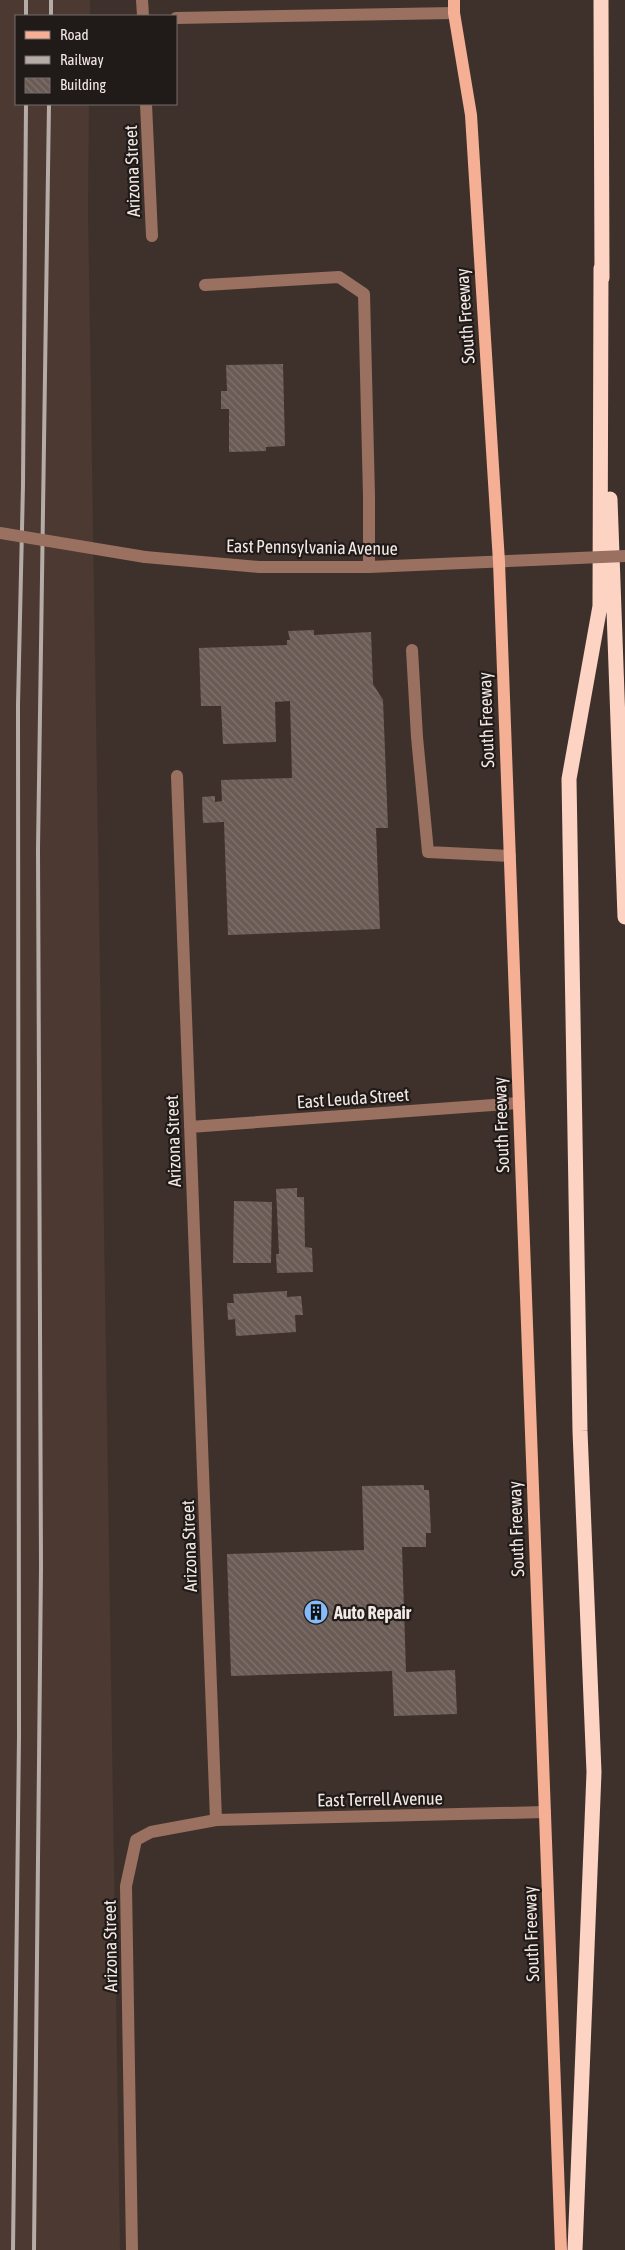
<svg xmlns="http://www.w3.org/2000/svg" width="625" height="2250" viewBox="0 0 625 2250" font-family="'Asap Condensed',sans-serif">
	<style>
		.built { fill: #4c3931 }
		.building { fill: url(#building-back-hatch) }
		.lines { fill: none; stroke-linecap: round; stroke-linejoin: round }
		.minor { stroke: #9a7060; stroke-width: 12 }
		.major { stroke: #f4af94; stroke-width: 12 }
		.highway { stroke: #fdd3c3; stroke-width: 15 }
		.rail { stroke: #b6aca7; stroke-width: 4 }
		.minor-bridge { stroke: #9a7060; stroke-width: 12 }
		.labels { text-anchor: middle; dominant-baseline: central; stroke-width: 4.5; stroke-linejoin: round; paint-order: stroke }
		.street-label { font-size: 18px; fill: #f2e9e5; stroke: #201a18 }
		.poi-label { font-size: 18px; font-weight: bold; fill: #f2e9e5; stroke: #201a18; text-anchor: start }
	</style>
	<defs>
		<pattern id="building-back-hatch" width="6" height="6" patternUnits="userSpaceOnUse" patternTransform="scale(1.25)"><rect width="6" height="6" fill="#6a5b55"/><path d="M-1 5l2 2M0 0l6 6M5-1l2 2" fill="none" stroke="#80736d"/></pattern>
	</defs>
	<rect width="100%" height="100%" fill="#3e312b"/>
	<!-- built -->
	<path class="built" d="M0 0H90V16H16V104H89L88 210 120 2250H0Z"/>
	<!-- building -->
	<path class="building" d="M283 364 285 446 266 447V451L229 452V409H221V391H227L226 365Z
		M314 630V635L371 632 373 684 383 700 388 828H376L380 929 228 935 224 822 203 823 202 797 215 796V802L222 801 221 780 292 778 290 701 275 702 276 742 223 744 221 706H201L199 648 287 645V640H290L288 631Z
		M297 1188V1197H304L305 1247 312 1248 313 1272 277 1273 276 1254H279L276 1189Z
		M234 1201 272 1202 271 1263H233Z
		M287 1291V1297L301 1296 303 1315H295L296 1332 236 1336 235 1319 228 1320 227 1303H234L233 1294Z
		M424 1485V1490H429L431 1533H426V1547H402L406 1672 455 1670 457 1714 394 1716 392 1671 231 1676 227 1554 364 1550 362 1486Z"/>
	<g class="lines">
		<!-- minor -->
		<path class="minor" d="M142 0 143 16
			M176 18 454 13
			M146 104 152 236
			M205 285 339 277 364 294 369 496V567
			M145 557 259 567H369L532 560
			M412 650 417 737 428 852 510 856
			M177 776 216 1820
			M190 1127 519 1103
			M132 2250 126 1886 136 1840 151 1832 216 1820 545 1812"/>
		<!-- major -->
		<path class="major" d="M454 0V13L471 115 499 562 561 2250"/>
		<!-- highway -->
		<path class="highway" d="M601 0 602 278
			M610 499 625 917
			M575 2250 594 1772 580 1431 569 779 600 606 601 268"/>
		<!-- rail -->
		<path class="rail" d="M26 16V0
			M51 16V0
			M13 2250 19 1736 18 705 23 485 26 104
			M34 2250 41 1567 38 849 49 104"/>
		<!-- minor-bridge -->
		<path class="minor-bridge" d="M0 533 145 557
			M532 560 625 556"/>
	</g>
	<!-- icons -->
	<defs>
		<symbol id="building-disc" viewBox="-11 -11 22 22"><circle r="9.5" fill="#84bbfb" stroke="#201a18"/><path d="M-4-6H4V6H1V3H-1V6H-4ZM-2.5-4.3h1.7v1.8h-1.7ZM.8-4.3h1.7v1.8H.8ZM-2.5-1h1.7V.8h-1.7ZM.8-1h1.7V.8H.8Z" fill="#111"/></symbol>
	</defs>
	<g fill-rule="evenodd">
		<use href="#building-disc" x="302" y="1598" width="28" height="28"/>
	</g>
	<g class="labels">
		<!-- street labels -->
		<g class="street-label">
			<text transform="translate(132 171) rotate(-92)">Arizona Street</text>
			<text transform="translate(465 316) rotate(-94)">South Freeway</text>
			<text transform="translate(312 547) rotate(1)">East Pennsylvania Avenue</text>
			<text transform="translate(486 720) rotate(-92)">South Freeway</text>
			<text transform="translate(353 1098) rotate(-4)">East Leuda Street</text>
			<text transform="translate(501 1125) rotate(-92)">South Freeway</text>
			<text transform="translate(173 1141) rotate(-92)">Arizona Street</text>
			<text transform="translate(516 1529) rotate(-92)">South Freeway</text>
			<text transform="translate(189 1546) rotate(-92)">Arizona Street</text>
			<text transform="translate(380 1799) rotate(-1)">East Terrell Avenue</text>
			<text transform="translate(531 1934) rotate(-92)">South Freeway</text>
			<text transform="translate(110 1946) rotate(-91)">Arizona Street</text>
		</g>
		<!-- poi labels -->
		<g class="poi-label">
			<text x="334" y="1612">Auto Repair</text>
		</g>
	</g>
	<!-- legend -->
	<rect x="15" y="15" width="162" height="90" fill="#201a18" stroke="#746d6a"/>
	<rect x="25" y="31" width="25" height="8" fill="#f4af94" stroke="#746d6a"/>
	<text x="60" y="40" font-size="15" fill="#f2e9e5">Road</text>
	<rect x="25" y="56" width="25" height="8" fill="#b6aca7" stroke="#746d6a"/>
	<text x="60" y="65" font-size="15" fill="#f2e9e5">Railway</text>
	<rect x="25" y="78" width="25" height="15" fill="url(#building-back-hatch)" stroke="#746d6a"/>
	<text x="60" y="90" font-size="15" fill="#f2e9e5">Building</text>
</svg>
